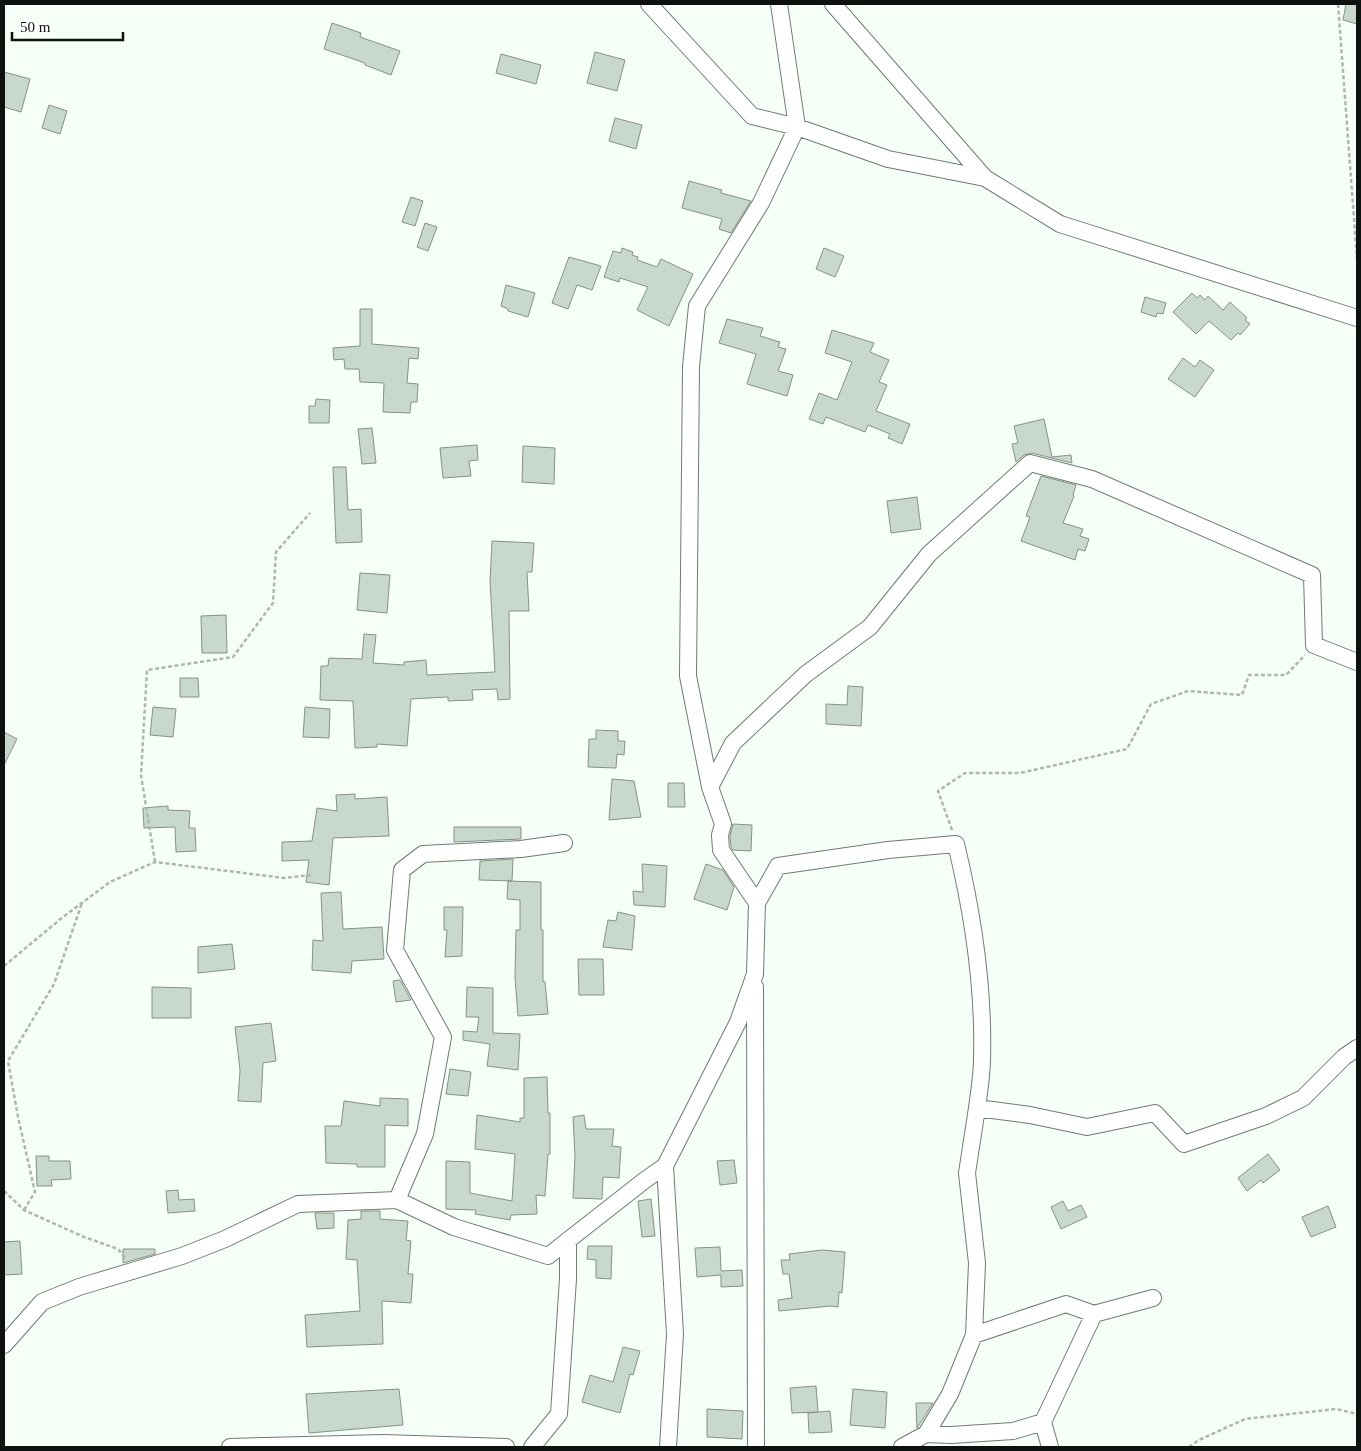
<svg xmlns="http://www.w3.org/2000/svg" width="1361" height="1451" viewBox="0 0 1361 1451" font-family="Georgia,serif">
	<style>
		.building { fill: #c9d8cc; stroke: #849287 }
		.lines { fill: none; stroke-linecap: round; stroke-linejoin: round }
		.street-casing { stroke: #6e7c71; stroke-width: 18 }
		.path { stroke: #aeb6b0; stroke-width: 2.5; stroke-dasharray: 4 2.5; stroke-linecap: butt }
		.street { stroke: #fff; stroke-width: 16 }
	</style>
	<rect width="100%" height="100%" fill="#f5fef7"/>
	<!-- building -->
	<path class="building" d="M1346 4H1357V24L1343 20Z
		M332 23 361 33 360 37 400 51 391 75 365 65V63L324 49Z
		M595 52 625 60 617 91 587 83Z
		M501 54 541 65 536 84 496 73Z
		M4 72 30 79 21 112 4 107Z
		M49 105 67 111 60 134 42 128Z
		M615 118 642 125 636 149 609 141Z
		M689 181 722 190 721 193 751 201 731 233 719 229 722 219 682 208Z
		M411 197 423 201 415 226 402 222Z
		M425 223 437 227 428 251 417 247Z
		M622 248 633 252 632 255 638 257 637 260 657 267 661 259 693 274 669 326 637 310 648 287 620 278 619 282 604 277 613 251 621 253Z
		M824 248 844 256 835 277 816 269Z
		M569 257 601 266 592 290 577 285 568 309 552 303Z
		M506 285 535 293 528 317 508 311V309L501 306Z
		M1192 293 1197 298 1200 295 1205 300 1208 296 1223 310 1230 302 1247 318 1245 320 1250 324 1240 335 1238 333 1231 340 1209 321 1196 334 1173 312Z
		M1145 297 1166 303 1163 314 1157 313 1156 317 1141 312Z
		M360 309H372V344L419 348 418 359 409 358 407 383 418 384 417 402H411L410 413 383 412 384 383 360 382 359 369H345L344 359 334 360 333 348 360 346Z
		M727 319 763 328 760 336 780 342 778 347 786 349 778 371 793 375 787 396 747 384 756 354 719 343Z
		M832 330 874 343 870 352 889 360 879 382 887 385 876 411 910 424 902 444 888 438 890 434 868 425 865 432 826 417 823 424 809 419 819 393 837 400 852 362 825 353Z
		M1183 358 1195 367 1200 360 1214 370 1195 397 1168 379Z
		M316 399 330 400 329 423H309V406H315Z
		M1044 419 1052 457 1071 455 1072 463 1032 453 1024 455 1016 462 1012 444 1018 443 1014 426Z
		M372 428 376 463 362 464 358 429Z
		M477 445 478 460 469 461 471 476 443 478 440 448Z
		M523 446 555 448 554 484 522 482Z
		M333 467H346L348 510 361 509 362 542 336 543Z
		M1041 476 1076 485 1073 495 1074 496 1063 523 1083 529 1080 536 1089 539 1085 551 1078 549 1075 560 1021 541 1030 517 1026 516Z
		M917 497 921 529 891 533 887 501Z
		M492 541 534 543 532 572H527L529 611H509L510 699 498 700 497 689 472 690 473 700 448 701V697L411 699 407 746 377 744V747L355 748 353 701 320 700 321 666H328L329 658 362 659 364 634 376 635 373 663 404 665V662L426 660 427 675 495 672 490 581Z
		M360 573 390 575 387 613 357 610Z
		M226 615 227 653H202L201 616Z
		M180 678H198L199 697H180Z
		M848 686 863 687 861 726 826 724V704L847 705Z
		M153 707 176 709 173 737 150 735Z
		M305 707 330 709 329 738 303 737Z
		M596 730 618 731V741H625L624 755 617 754 616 768 588 767 589 739H596Z
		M4 732 17 739 4 765Z
		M612 779 634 781 641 817 609 820Z
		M668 783H684L685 807H668Z
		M355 794V799L387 797 389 836 333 838 329 885 306 882 309 860 282 861V842L312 841 317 808 337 811 336 795Z
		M168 806V810L190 811 189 828H195L196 851 176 852 175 827 144 828 143 808Z
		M733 824 752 825 751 851 733 850 731 847 730 836Z
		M454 827H521V839L454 842Z
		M513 859 512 881 479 880 480 861Z
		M642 864 667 866 665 907 634 905 633 891 643 892Z
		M706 864 723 870 734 887 727 910 694 899Z
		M508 881 541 882V930H543V982H545L548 1014 518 1016 515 978 516 930H520V900L507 899Z
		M341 892 343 929 382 927 384 959 352 961 351 973 312 970 313 940 323 941 321 893Z
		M444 907H463L462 956 445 957 447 930H444Z
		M618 912 635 916 632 950 603 947 608 920 616 921Z
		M232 944 235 969 198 973V947Z
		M578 959H603L604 995H579Z
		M400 980 411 1000 396 1002 393 981Z
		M152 987 191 988V1018H152Z
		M467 987 493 988V1033L520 1034 518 1070 487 1066 490 1044 463 1040V1031L477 1032 479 1017H466Z
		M271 1023 276 1061 263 1063 261 1102 238 1101 240 1070 235 1027Z
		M450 1069 471 1072 468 1096 446 1094Z
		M547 1077 548 1113H550V1154H548L545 1196 536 1195 537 1214 511 1215 510 1220 475 1214 476 1210 446 1209V1161L470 1162V1193L512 1201 515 1154 475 1149 477 1115 520 1122V1118H524V1078Z
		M380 1098 408 1099V1126L385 1125V1167H357V1164L326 1163 325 1126H341L344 1101 380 1106Z
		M584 1115 586 1129H614L612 1146 621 1147 619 1178 603 1177 602 1199 573 1198 575 1156 573 1117Z
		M1268 1154 1280 1170 1263 1183 1261 1180 1247 1191 1238 1178Z
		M36 1156H49V1161H70L71 1179 51 1180 52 1186H37Z
		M734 1160 737 1183 720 1185 717 1161Z
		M178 1190 179 1200 194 1199 195 1211 168 1213 166 1191Z
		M651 1199 655 1236 642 1237 638 1201Z
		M1063 1201 1068 1211 1081 1205 1087 1217 1061 1229 1051 1207Z
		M1328 1206 1336 1227 1311 1237 1302 1217Z
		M361 1211H380V1219L408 1221 406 1240 411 1241 408 1274H413L411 1303 382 1301 383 1344 307 1347 305 1315 360 1311 357 1260 346 1259 348 1220 361 1219Z
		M315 1213H334V1228L317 1229Z
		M20 1241 22 1274 4 1275V1242Z
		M588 1246H612L611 1279 596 1278V1260L587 1259Z
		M720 1247 721 1271 742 1270 743 1286 721 1287V1275L697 1277 695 1248Z
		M123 1249H155V1254L123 1263Z
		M822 1250 845 1252 842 1293 839 1292 838 1307 831 1306 779 1311 778 1300 792 1298 789 1274H783L781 1260H790L789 1254Z
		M623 1347 640 1351 633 1375 630 1374 620 1413 582 1402 590 1375 613 1382Z
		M816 1386 818 1412 792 1413 790 1388Z
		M399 1389 403 1425 309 1433 306 1394Z
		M853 1389 887 1392 885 1428 850 1425Z
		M916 1403H933L917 1428Z
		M707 1409 743 1411 742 1439 707 1437Z
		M830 1411 832 1432 809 1433 808 1413Z"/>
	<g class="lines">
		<defs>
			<path id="street" d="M649 4 752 116 797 127 888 159 985 178 1060 224 1357 318
				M833 4 985 178
				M710 787 688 676 691 367 697 306 761 203 797 127 779 4
				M757 903 778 866 888 850 956 844C973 914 984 987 982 1059 982 1075 979 1092 977 1108L1030 1115 1087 1127 1155 1113 1184 1144 1266 1116 1303 1098 1344 1057 1357 1048
				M755 987 756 1447
				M397 1200 425 1134 443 1037 395 950 402 870 423 854 521 849 564 843
				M974 1335 1066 1304 1094 1314 1153 1298
				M4 1345 42 1302 79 1287 182 1256 225 1239 298 1204 397 1200 454 1227 548 1256 645 1180 665 1166
				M1043 1422 1094 1314
				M926 1434 951 1435 1013 1431 1043 1422 1050 1447
				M230 1447 384 1443 506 1447
				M532 1447 559 1414 568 1279V1240
				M668 1447 675 1334 665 1166 738 1022 755 974 757 903 721 850 720 835 723 824 710 787 733 743 806 674 870 627 929 554 1030 463 1092 479 1312 575 1314 645 1357 662
				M902 1447 926 1434 950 1394 974 1335 977 1263 967 1173 977 1108"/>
		</defs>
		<!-- street casing -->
		<use href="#street" class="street-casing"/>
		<!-- path -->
		<path class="path" d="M1338 4 1357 259
			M952 830 938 791 965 773H1020L1127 749 1151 704 1188 691 1242 695 1249 675H1286L1305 655
			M155 862 141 775 147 670 233 657 273 603 276 552 310 513
			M4 966 63 917 110 882 155 862 284 878 311 875
			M4 1191 24 1210 84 1237 118 1249 125 1258
			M24 1210 35 1192 18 1117 8 1061 54 984 82 903
			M1189 1447 1199 1440 1245 1419 1336 1409 1357 1414"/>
		<!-- street -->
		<use href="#street" class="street"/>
	</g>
	<!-- border -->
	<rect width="1361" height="1451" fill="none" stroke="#0d120e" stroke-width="10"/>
	<!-- scale -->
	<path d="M12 32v8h111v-8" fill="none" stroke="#0d120e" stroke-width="2.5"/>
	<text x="20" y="32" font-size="15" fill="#0d120e" stroke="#ffffff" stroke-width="4" paint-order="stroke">50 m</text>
</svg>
